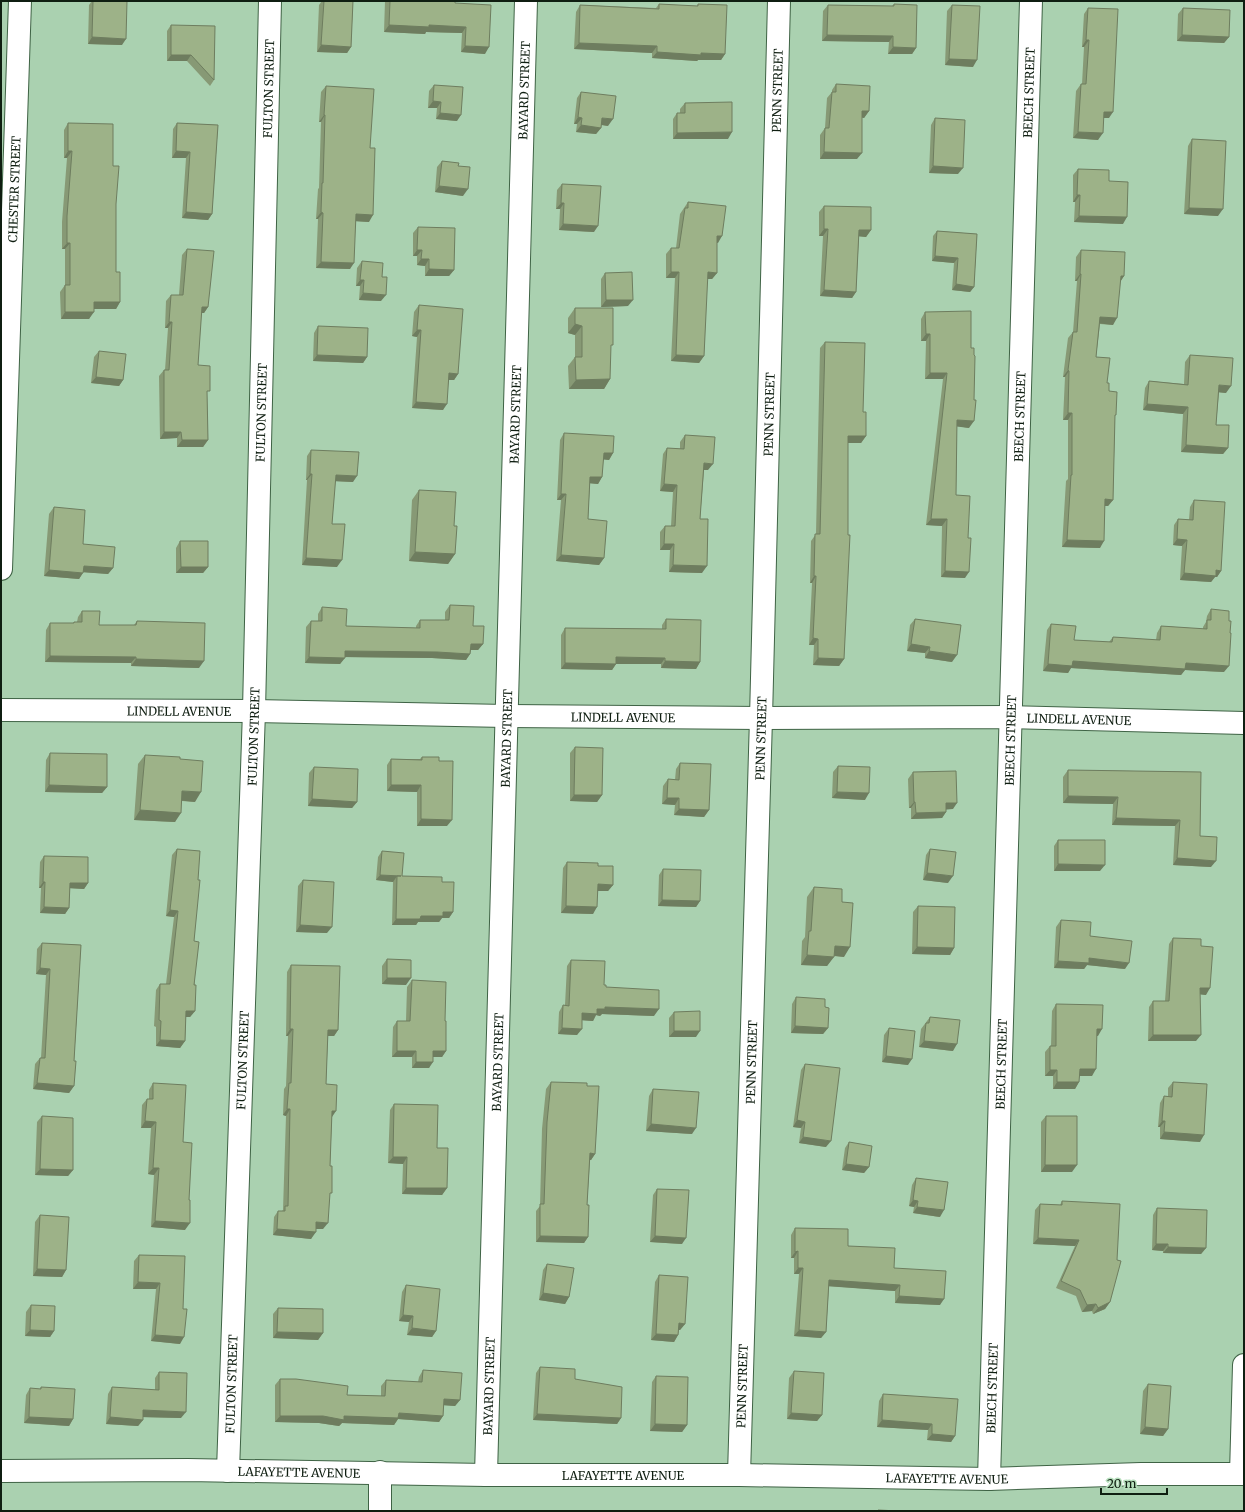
<svg xmlns="http://www.w3.org/2000/svg" width="1245" height="1512" viewBox="0 0 1245 1512" font-family="Merriweather,serif">
	<style>
		.lines { fill: none; stroke-linecap: round; stroke-linejoin: round }
		.minor-casing { stroke: #3f6345; stroke-width: 24 }
		.minor { stroke: #fff; stroke-width: 22 }
		.wall { fill: #879975 }
		.shaded-wall { fill: #6e7d5f }
		.building { fill: #9db288; stroke: #6e7d5f }
		.labels { text-anchor: middle; dominant-baseline: central; stroke-width: 3; stroke-linejoin: round; paint-order: stroke }
		.street-label { font-size: 12px; fill: #0f1e11; stroke: #b6dfbc }
	</style>
	<rect width="100%" height="100%" fill="#aad1b0"/>
	<g class="lines">
		<defs>
			<g id="minor">
				<path id="s1" d="M1 569 20 1"/>
				<path id="s2" d="M1 710 254 711 506 716 761 718 1010 717 1244 723"/>
				<path id="s3" d="M1 1471 188 1470 486 1475H739L989 1479 1141 1474H1244"/>
				<path id="s4" d="M228 1471 254 711 270 1"/>
				<path d="M380 1472V1511"/>
				<path d="M1241 1474 1244 1365"/>
				<path id="s5" d="M486 1475 526 1"/>
				<path id="s6" d="M739 1475 761 718 779 1"/>
				<path id="s7" d="M989 1479 1031 1"/>
			</g>
		</defs>
		<!-- minor casing -->
		<use href="#minor" class="minor-casing"/>
		<!-- minor -->
		<use href="#minor" class="minor"/>
	</g>
	<!-- wall -->
	<path class="wall" d="M92 1H93L122 45 88 44 89 5Z
		M322 1H353L351 47 347 53 317 52 319 5Z
		M385 1H455V3L485 54 461 52 462 33 426 32 425 34 384 32Z
		M659 4 697 6 698 4 725 54 721 60H698L697 61 652 58V53L574 49 576 12 580 5 656 8Z
		M894 4 916 48 912 54H888L889 42 822 41 823 11 828 5 892 6Z
		M952 5 973 67 945 65 947 11Z
		M1088 8 1109 118H1103L1098 140 1073 138 1076 91 1081 84H1082L1084 47H1082L1084 14Z
		M1183 8 1229 37 1224 43 1177 41 1178 14Z
		M171 25 214 80 210 86 187 61H167V31Z
		M836 84 869 111 864 118 862 117 857 159H820V135L825 128 827 98 832 92V90Z
		M434 85 457 121 436 119 437 108H428L429 91Z
		M326 86 370 148 369 222 356 221 350 269 316 268 318 219H316L318 189 319 188 321 122H319L321 92Z
		M581 92 608 126 601 125V128L596 134 576 132 577 124H574L577 98Z
		M685 103 728 139H673V119L677 113H680V109Z
		M935 118 958 174 929 173 931 125Z
		M68 123 113 166 116 204V272L120 302 116 309H94L89 319H61L60 292 65 285V249H62V222L67 158H64V130Z
		M177 123 218 125 212 214 208 220 182 218 186 158H172L173 129Z
		M1192 139 1218 216 1184 214 1188 146Z
		M442 161 458 166 463 196 435 192 437 167Z
		M1078 169 1109 181 1123 224 1074 222 1075 202H1073V175Z
		M562 184 594 232 559 230 560 209H556L557 190Z
		M688 202 718 243 717 242V273L712 279H707L704 356 699 363 671 361 675 278H666V254L671 248H676L680 214Z
		M824 206 871 230 866 237 859 236 856 292 852 298 820 296 823 236H819V212Z
		M418 227 454 270 449 276H425V266L417 265V256H413V233Z
		M937 231 977 234 974 287 970 292 952 290 954 263 932 261 933 236Z
		M187 249 208 307 204 313H201L198 365 207 395 208 440 203 447H177V438L160 439 159 376 164 370H165L168 328H165L166 301 171 295H179L182 255Z
		M1081 250 1124 276 1120 282 1113 325 1100 324 1096 357 1107 383 1115 417 1113 500 1108 506H1105L1100 548 1062 547 1066 481 1068 479V420H1063L1065 377H1063L1068 338 1073 332 1077 281H1075L1076 257Z
		M362 261 381 301 359 300 360 286H356L357 268Z
		M605 273 628 306 601 307V279Z
		M419 305 458 374 454 380H449L443 410 412 408 417 337 412 336 414 312Z
		M575 308 610 349V379L604 389H569L568 366 575 357V335L568 333V318Z
		M925 312 969 428 957 426 956 495 965 578 941 577 942 526 926 525 943 379H925L926 341H921V319Z
		M318 326 367 357 363 363 313 361 314 333Z
		M825 342 863 412 866 436 861 443H848L844 659 839 666 813 665 814 645H809L812 583H810L811 541 816 534 820 348Z
		M99 351 123 380 119 386 91 383 94 357Z
		M1190 355 1226 393 1219 392 1216 425 1228 448 1223 454 1181 452 1183 414 1143 410 1145 388 1149 381 1184 384 1185 362Z
		M564 433 613 453 609 460 603 459 602 477 598 484 590 483 588 519 604 558 599 565 556 561 561 500H557L560 440Z
		M685 435 708 470H704L700 519 702 573 669 572 670 550H660V532L665 526H671L673 492 660 491 663 454 667 448 680 449V442Z
		M311 450 353 482 335 481 332 524 337 567 302 565 307 480H306L307 456Z
		M419 490 454 526 455 554 448 564 409 561 412 500Z
		M1194 500 1221 571 1217 577H1215L1211 582 1180 580 1182 546 1173 545 1174 525 1178 519 1189 520 1190 507Z
		M54 507 83 544 113 568 108 574 83 572 79 579 44 576 49 514Z
		M180 541 208 567 203 573H176V548Z
		M450 605 473 626 483 644 478 650H471L470 654 466 660 432 658 345 657 340 664 305 663 306 627 311 621H318V614L322 607 346 626 416 628V626L420 620H445V612Z
		M1211 609 1224 672 1185 670 1181 675 1071 668 1068 673 1043 671 1047 630 1051 624 1074 640 1109 642 1113 637 1156 640 1157 633 1161 626 1203 629V627L1206 622 1207 616Z
		M82 611 99 625H134L137 621 199 668 131 666V663L45 662 46 630 50 623H73L74 622H77L78 617Z
		M666 619 700 662 696 669 661 668V664H616L612 670 561 669V635L565 628 662 629V625Z
		M915 619 952 662 925 658V653L907 651 910 625Z
		M575 747 602 795 597 802 570 801V753Z
		M50 753 107 787 102 793 45 792 46 760Z
		M145 755 195 802 182 801 175 822 134 820 138 764Z
		M422 757 439 761 447 826H417V792L387 791V765L391 759H420Z
		M680 763 709 810 704 817 674 815 675 805 662 804 663 786 668 779 675 780 676 769Z
		M838 766 865 800 832 798 833 772Z
		M314 767 357 802 352 808 308 806 309 773Z
		M1068 770 1201 772 1200 836 1211 867 1173 865 1175 826 1112 825 1113 804 1063 803V777Z
		M913 772 953 809H946V812L942 818 911 819V808H909L908 779Z
		M1058 840 1100 871H1054V846Z
		M177 849 198 880 194 941 195 1011 190 1017H186L185 1041 180 1048 156 1046V1027L154 1026 156 990 160 984H166L174 917 166 916 172 855Z
		M930 849 948 883 923 880 926 855Z
		M382 851 402 876 442 882 453 912 449 918H442L439 922H418L416 925H392L393 882 376 880 378 857Z
		M44 856 88 883 84 889 70 888 69 908 65 914 40 913 41 888H39L40 862Z
		M567 862 598 866 613 885 608 891H598L593 914 561 913 563 868Z
		M663 869 700 901 696 907 658 906 659 875Z
		M303 880 327 933 296 932 298 886Z
		M814 887 842 902 844 957 834 956 827 966 801 965 802 941 805 937 807 897Z
		M918 906 954 948 950 955 912 954 913 912Z
		M1061 920 1090 936 1125 969 1087 965 1084 969 1054 968 1056 927Z
		M1173 938 1201 946 1206 995 1200 994 1196 1041H1148L1149 1007 1153 1001H1165L1169 944Z
		M42 943 81 945 74 1061V1086L69 1093 33 1089 35 1064 40 1058H41L46 975 36 974 37 949Z
		M387 959 406 985 382 984V966Z
		M571 960 604 985 606 987 654 1016 602 1014 600 1016 596 1015 593 1021 582 1020 577 1035 558 1034 559 1012 563 1005H565L567 966Z
		M291 965 338 1030 334 1036H328L326 1084 332 1117 330 1166 329 1196 323 1229H316L311 1239 273 1235 274 1217 278 1211H282L283 1210 286 1116 283 1115 284 1089 286 1086 288 1036H286L287 972Z
		M412 980 445 1021 446 1051 442 1057H433L429 1068H412V1057H392L393 1027 397 1021H406L407 987Z
		M796 997 825 1007 828 1028 823 1034 791 1033 792 1004Z
		M1056 1004 1098 1036H1097L1092 1076H1079V1082L1075 1089H1053V1076H1045V1052L1050 1046H1051L1052 1011Z
		M674 1012 696 1037H669V1018Z
		M930 1017 953 1051 919 1047 921 1029Z
		M889 1028 908 1065 882 1062 884 1035Z
		M805 1064 826 1147 799 1143 801 1128 793 1127 801 1070Z
		M551 1082 595 1154 591 1160H590L587 1205 588 1237 584 1243 536 1242V1211L540 1206 542 1129 546 1089Z
		M1173 1082 1200 1142 1160 1139V1127H1158L1160 1103 1164 1096H1168V1088Z
		M153 1083 183 1142 185 1230 151 1227 154 1175 148 1174 151 1128H141L142 1105 147 1099H149V1090Z
		M653 1089 692 1134 646 1131 649 1096Z
		M394 1104 437 1148 447 1188 442 1195 402 1194 403 1164 388 1163 390 1110Z
		M42 1116 73 1170 68 1176 35 1175 37 1122Z
		M1046 1116 1072 1172H1041V1122Z
		M849 1142 869 1167 864 1173 842 1170 845 1148Z
		M916 1178 940 1217 913 1213 914 1207 909 1206 912 1185Z
		M657 1189 682 1244 650 1242 653 1195Z
		M1062 1201 1110 1302 1105 1309 1093 1314 1092 1311 1082 1312 1076 1296 1056 1288 1075 1246 1033 1244 1035 1210 1040 1204 1060 1205Z
		M1157 1208 1206 1248 1201 1254 1163 1253V1251L1152 1250 1153 1215Z
		M40 1215 66 1270 62 1277 33 1276 35 1222Z
		M795 1228 848 1246 894 1268 940 1305 895 1303V1291L829 1286 826 1332 821 1338 794 1336 799 1274H794V1258H791V1235Z
		M139 1255 183 1309 180 1344 151 1341 156 1289H133L134 1261Z
		M547 1264 569 1297 565 1304 539 1300 543 1270Z
		M659 1275 685 1324 680 1330H679L678 1335 674 1342 651 1340 655 1282Z
		M406 1285 436 1331 432 1337 407 1335 409 1322 399 1321 402 1292Z
		M31 1305 54 1331 50 1337 25 1336 26 1312Z
		M278 1308 323 1333 318 1340 273 1338V1314Z
		M540 1367 575 1379 621 1418 617 1424 533 1420 536 1373Z
		M423 1370 460 1400 455 1406 444 1405 443 1416 439 1422 398 1419 394 1425 342 1423 339 1426 319 1423 275 1422V1385L280 1379 347 1395 381 1396V1386L386 1380 418 1382 419 1377Z
		M794 1371 822 1415 817 1421 787 1419 789 1378Z
		M159 1372 181 1418 143 1417V1420L138 1426 106 1424 108 1394 112 1387 155 1390V1378Z
		M656 1376 687 1425 682 1432 650 1431 652 1382Z
		M1148 1384 1168 1429 1163 1436 1140 1434 1143 1391Z
		M41 1387 73 1419 69 1426 24 1423 26 1395 30 1388 40 1389Z
		M883 1394 955 1436 951 1442 927 1440 928 1430 877 1427 879 1401Z"/>
	<!-- shaded-wall -->
	<path class="shaded-wall" d="M389 25H429L466 27 462 33 426 32 425 34 384 32Z
		M827 35 893 36 889 42 822 41Z
		M1182 35 1229 37 1224 43 1177 41Z
		M92 37 126 39 122 45 88 44Z
		M1086 40H1089L1084 47H1082Z
		M579 43 657 46 652 53 574 49Z
		M321 45 351 47 347 53 317 52Z
		M465 46 489 47 485 54 461 52Z
		M893 47 916 48 912 54H888Z
		M657 52 701 53 725 54 721 60H698L697 61 652 58Z
		M171 55H191L187 61H167Z
		M949 59 977 60 973 67 945 65Z
		M433 101 441 102 437 108H428Z
		M862 111H869L864 118 858 117Z
		M1104 112H1113L1109 118H1099Z
		M440 113 461 115 457 121 436 119Z
		M324 115H325L321 122H319Z
		M578 117 582 118 577 124H574Z
		M602 118 613 119 608 126 597 124Z
		M581 125 601 128 596 134 576 132Z
		M732 132 728 139H673L677 133Z
		M1078 132 1103 133 1098 140 1073 138Z
		M68 151H72L67 158H64Z
		M176 151 190 152 186 158H172Z
		M824 152 862 153 857 159H820Z
		M933 166 963 168 958 174 929 173Z
		M439 186 468 189 463 196 435 192Z
		M1077 195H1080L1075 202H1073Z
		M561 203H564L560 209H556Z
		M1189 208 1223 209 1218 216 1184 214Z
		M186 212 212 214 208 220 182 218Z
		M321 212 323 213 318 219H316Z
		M356 214 373 215 369 222 352 221Z
		M1079 216 1127 217 1123 224 1074 222Z
		M563 224 598 226 594 232 559 230Z
		M824 229H828L823 236H819Z
		M859 230H871L866 237 855 236Z
		M717 236H722L718 243 713 242Z
		M67 243H70L65 249H62Z
		M417 250H422L417 256H413Z
		M935 256 958 258 954 263 932 261Z
		M421 259H429L425 266 417 265Z
		M321 262 354 263 350 269 316 268Z
		M429 269 454 270 449 276H425Z
		M671 272H679L675 278H666Z
		M708 272 717 273 712 279H703Z
		M1080 274H1081L1077 281H1075Z
		M1121 276H1124L1120 282Z
		M360 280H364L360 286H356Z
		M956 284 974 287 970 292 952 290Z
		M824 290 856 292 852 298 820 296Z
		M363 293 386 295 381 301 359 300Z
		M606 300H633L628 306 601 307Z
		M94 302H120L116 309H89Z
		M202 307H208L204 313H197Z
		M65 312H94L89 319H61Z
		M1100 317 1117 318 1113 325 1096 323Z
		M169 322H172L168 328H165Z
		M575 324 582 326 575 335 568 333Z
		M417 330H421L417 337 412 336Z
		M926 334H930L926 341H921Z
		M317 355 367 357 363 363 313 361Z
		M676 355 704 356 699 363 671 361Z
		M1068 370 1069 371 1065 377H1063Z
		M449 373 458 374 454 380H445Z
		M930 373H947L943 379H925Z
		M96 377 123 380 119 386 91 383Z
		M610 379 604 389H569L576 380Z
		M1219 385 1231 386 1226 393 1215 392Z
		M416 402 447 404 443 410 412 408Z
		M1147 404 1188 407 1183 414 1143 410Z
		M1068 413H1072L1068 420H1063Z
		M957 420 974 421 969 428 953 426Z
		M164 432H181L177 438 160 439Z
		M848 436H866L861 443H843Z
		M182 440H208L203 447H177Z
		M1186 445 1228 448 1223 454 1181 452Z
		M604 453H613L609 460 599 459Z
		M704 463 713 464 708 470H700Z
		M310 474H312L307 480H306Z
		M336 475 357 476 353 482 331 481Z
		M590 477H602L598 484 586 483Z
		M664 484 677 485 673 492 660 491Z
		M561 494H566L561 500H557Z
		M1105 499 1113 500 1108 506H1101Z
		M931 519H947L942 526 926 525Z
		M1177 539 1187 540 1182 546 1173 545Z
		M1067 540 1104 541 1100 548 1062 547Z
		M664 544H674L670 550H660Z
		M415 552 455 554 448 564 409 561Z
		M561 555 604 558 599 565 556 561Z
		M306 558 342 560 337 567 302 565Z
		M673 565 707 566 702 573 669 572Z
		M84 566 113 568 108 574 80 572Z
		M181 567H208L203 573H176Z
		M49 570 83 573 79 579 44 576Z
		M1216 570 1221 571 1217 577H1215L1211 582 1180 580 1184 573Z
		M945 571 969 572 965 578 941 577Z
		M814 576H816L812 583H810Z
		M813 638 818 639 814 645H809Z
		M471 644H483L478 650H466Z
		M911 644 930 647 925 653 907 651Z
		M345 651 437 652 470 654 466 660 432 658 341 657Z
		M929 651 957 655 952 662 925 658Z
		M50 656 136 657 131 663 45 662Z
		M309 657 345 658 340 664 305 663Z
		M616 657 665 658 661 664H616L612 670 561 669 565 663Z
		M818 658 844 659 839 666 813 665Z
		M136 659 204 661 199 668 131 666Z
		M665 661 700 662 696 669 661 668Z
		M1073 661 1186 663 1229 666 1224 672 1185 670 1181 675 1071 668 1068 673 1043 671 1048 664Z
		M49 785 107 787 102 793 45 792Z
		M391 785H421L417 792 387 791Z
		M182 791 201 792 195 802 176 800Z
		M837 792 869 793 865 800 832 798Z
		M574 795H602L597 802 570 801Z
		M1068 796 1118 797 1113 804 1063 803Z
		M667 798H679L675 805 662 804Z
		M312 799 357 802 352 808 308 806Z
		M914 802H915L911 808H909Z
		M946 803H957L953 809 941 810Z
		M679 809 709 810 704 817 674 815Z
		M140 810 181 813 175 822 134 820Z
		M946 812 942 818 911 819 916 813Z
		M1116 818 1180 820 1175 826 1112 825Z
		M421 819 452 820 447 826H417Z
		M1177 858 1216 861 1211 867 1173 865Z
		M1058 864 1105 865 1100 871H1054Z
		M927 873 953 876 948 883 923 880Z
		M380 875 397 876 393 882 376 880Z
		M43 882H45L41 888H39Z
		M70 883H88L84 889 66 888Z
		M598 884 613 885 608 891H593Z
		M662 900 700 901 696 907 658 906Z
		M566 906 597 907 593 914 561 913Z
		M44 907 69 908 65 914 40 913Z
		M170 910 178 911 174 917 166 916Z
		M443 912H453L449 918H442L439 922H418L416 925H392L396 919 421 916Z
		M300 925 332 927 327 933 296 932Z
		M835 946 850 947 844 957 828 955Z
		M917 947 954 948 950 955 912 954Z
		M807 955 834 957 827 966 801 965Z
		M1089 958 1129 963 1125 969 1087 965 1084 969 1054 968 1058 961Z
		M40 968 50 969 46 975 36 974Z
		M387 978H411L406 985 382 984Z
		M1200 988H1210L1206 995 1196 994Z
		M605 1007 659 1009 654 1016 602 1014 600 1016 596 1015 593 1021 578 1020 582 1013Z
		M186 1011H195L190 1017H181Z
		M795 1026 828 1028 823 1034 791 1033Z
		M562 1028 582 1029 577 1035 558 1034Z
		M290 1029H293L288 1036H286Z
		M1097 1029H1102L1098 1036H1092Z
		M328 1030H338L334 1036H323Z
		M674 1031H700L696 1037H669Z
		M1153 1035H1201L1196 1041H1148Z
		M160 1040 185 1041 180 1048 156 1046Z
		M924 1041 957 1044 953 1051 919 1047Z
		M397 1051H416L412 1057H392Z
		M433 1051H446L442 1057H429Z
		M886 1056 912 1059 908 1065 882 1062Z
		M416 1062H433L429 1068H412Z
		M1080 1069H1096L1092 1076H1075Z
		M1050 1070H1057L1053 1076H1045Z
		M1057 1082H1079L1075 1089H1053Z
		M37 1083 74 1086 69 1093 33 1089Z
		M287 1109H290L286 1116 283 1115Z
		M332 1111H336L332 1117Z
		M797 1120 805 1122 801 1128 793 1127Z
		M145 1121 156 1122 151 1128H141Z
		M1162 1121H1165L1160 1127H1158Z
		M651 1124 696 1128 692 1134 646 1131Z
		M1164 1132 1204 1135 1200 1142 1160 1139Z
		M803 1137 831 1141 826 1147 799 1143Z
		M590 1153 595 1154 591 1160H585Z
		M393 1157H407L403 1164 388 1163Z
		M846 1164 869 1167 864 1173 842 1170Z
		M1045 1165H1077L1072 1172H1041Z
		M153 1168H159L154 1175 148 1174Z
		M40 1169 73 1170 68 1176 35 1175Z
		M406 1188H447L442 1195 402 1194Z
		M913 1200 918 1201 914 1207 909 1206Z
		M917 1207 944 1210 940 1217 913 1213Z
		M155 1221 190 1223 185 1230 151 1227Z
		M316 1222 328 1223 323 1229H312Z
		M277 1229 316 1232 311 1239 273 1235Z
		M540 1236 588 1237 584 1243 536 1242Z
		M655 1236 686 1238 682 1244 650 1242Z
		M1038 1238 1079 1240 1075 1246 1033 1244Z
		M1156 1244H1168L1163 1251 1152 1250Z
		M1168 1247 1206 1248 1201 1254 1163 1253Z
		M798 1251 794 1258H791L795 1252Z
		M798 1268H803L799 1274H794Z
		M37 1269 66 1270 62 1277 33 1276Z
		M829 1280 900 1285 895 1291 825 1286Z
		M138 1282 160 1283 156 1289H133Z
		M543 1293 569 1297 565 1304 539 1300Z
		M899 1296 944 1299 940 1305 895 1303Z
		M1110 1302 1105 1309 1093 1314 1098 1308Z
		M1096 1304 1092 1311 1082 1312 1087 1305Z
		M403 1315 413 1316 409 1322 399 1321Z
		M679 1323 685 1324 680 1330H674Z
		M412 1328 436 1331 432 1337 407 1335Z
		M30 1330 54 1331 50 1337 25 1336Z
		M799 1330 826 1332 821 1338 794 1336Z
		M277 1332 323 1333 318 1340 273 1338Z
		M656 1334 678 1335 674 1342 651 1340Z
		M155 1335 184 1337 180 1344 151 1341Z
		M444 1399 460 1400 455 1406 440 1405Z
		M143 1410 186 1412 181 1418 139 1417Z
		M399 1413 443 1416 439 1422 398 1419 394 1425 342 1423 339 1426 319 1423 275 1422 280 1416H344Z
		M791 1413 822 1415 817 1421 787 1419Z
		M537 1414 621 1418 617 1424 533 1420Z
		M29 1417 73 1419 69 1426 24 1423Z
		M110 1417 143 1420 138 1426 106 1424Z
		M882 1420 932 1424 928 1430 877 1427Z
		M655 1424 687 1425 682 1432 650 1431Z
		M1145 1427 1168 1429 1163 1436 1140 1434Z
		M932 1434 955 1436 951 1442 927 1440Z"/>
	<!-- building -->
	<path class="building" d="M93 1H127L126 39 92 37Z
		M324 1H353L351 47 321 45Z
		M390 1H455V3L491 5 489 47 465 46 466 27 429 25V27L389 25Z
		M659 4 698 6V4L727 5 725 54 701 53V55L657 52V46L579 43 580 5 659 9Z
		M894 4 917 5 916 48 893 47V36L827 35 828 5 894 6Z
		M952 5 980 6 977 60 949 59Z
		M1088 8 1118 9 1113 112H1104L1103 133 1078 132 1081 84H1086L1089 40H1086Z
		M1183 8 1230 10 1229 37 1182 35Z
		M171 25 215 26 214 80 191 55H171Z
		M836 84 870 86 869 111H862V153L824 152 825 128H829L832 92H836Z
		M434 85 463 87 461 115 440 113 441 102 433 101Z
		M326 86 374 89 370 148H375L373 215 356 214 354 263 321 262 323 213 321 212 322 183H323L325 115H324Z
		M581 92 616 96 613 119 602 118 601 128 581 125 582 118 578 117Z
		M732 102V132L677 133V113H685V103Z
		M935 118 965 120 963 168 933 166Z
		M68 123 113 124V166H119L116 204V272H120V302H94V312H65V285H70V243H67V216L72 151H68Z
		M177 123 218 125 212 214 186 212 190 152 176 151Z
		M1192 139 1226 141 1223 209 1189 208Z
		M442 161 459 163 458 166 470 167 468 189 439 186Z
		M1078 169 1109 170V181L1128 182 1127 217 1079 216 1080 195H1077Z
		M562 184 601 186 598 226 563 224 564 203H561Z
		M688 202 726 206 722 236H717V273L708 272 704 356 676 355 679 272H671V248H679L685 208H688Z
		M824 206 871 207V230H859L856 292 824 290 828 229H824Z
		M418 227 455 228 454 270 429 269V259H421L422 250H417Z
		M937 231 977 234 974 287 956 284 958 258 935 256Z
		M187 249 214 251 208 307H202L198 365 210 366V391H207L208 440H182L181 432H164V370H169L172 322H169L171 295H183Z
		M1081 250 1125 252 1124 276H1121L1117 318 1100 317 1096 357 1110 358 1107 383H1109V391L1117 392 1116 415H1115L1113 500 1105 499 1104 541 1067 540 1071 475H1072V413H1068L1069 371 1068 370 1073 332H1077L1081 274H1080Z
		M362 261 383 263 382 277H387L386 295 363 293 364 280H360Z
		M632 272 633 300H606L605 273Z
		M419 305 463 309 458 374 449 373 447 404 416 402 421 330H417Z
		M575 308H613V345H611L610 379 576 380 575 357H582V326L575 324Z
		M971 311V348H974V355L975 356 974 400H976L974 421 957 420 956 495 970 496 968 538H971L969 572 945 571 947 519H931L947 373H930V334H926L925 312Z
		M318 326 368 328 367 357 317 355Z
		M825 342 865 343 863 412H866V436H848V535H850L844 659 818 658V639L813 638 816 576H814L815 534H820Z
		M99 351 126 354 123 380 96 377Z
		M1190 355 1233 358 1231 386 1219 385 1216 425H1229L1228 448 1186 445 1188 407 1147 404 1149 381 1188 385Z
		M564 433 614 436 613 453H604L602 477H590L588 519 607 521 604 558 561 555 566 494H561Z
		M685 435 715 437 713 464 704 463 700 519H708L707 566 673 565 674 544H664L665 526H675L677 485 664 484 667 448 684 449Z
		M311 450 359 452 357 476 336 475 332 524H345L342 560 306 558 312 474H310Z
		M419 490 456 492 454 526H457L455 554 415 552Z
		M1194 500 1225 502 1221 571 1216 570V576L1184 573 1187 540 1177 539 1178 519 1193 520Z
		M54 507 85 510 83 544 115 547 113 568 84 566 83 573 49 570Z
		M180 541H208V567H181Z
		M450 605 474 606 473 626H484L483 644H471L470 654 437 652 345 651V658L309 657 311 621H322V607L347 609 346 626 420 628V620H449Z
		M1211 609 1229 611V621H1231L1230 633H1231L1229 666 1186 663 1185 669 1073 661 1072 666 1048 664 1051 624 1076 626 1074 640 1112 642 1113 637 1160 640 1161 626 1207 629V620H1211Z
		M82 611H100L99 625H136L137 621 205 623 204 661 136 659V657L50 656V623H74V622H82Z
		M666 619 701 620 700 662 665 661V658L616 657V664L565 663V628L666 629Z
		M915 619 961 625 957 655 929 651 930 647 911 644Z
		M575 747 603 748 602 795H574Z
		M50 753 107 754V787L49 785Z
		M145 755 180 757V759L203 761 201 792 182 791 181 813 140 810Z
		M422 757H439V761H453L452 820 421 819V785H391V759L422 760Z
		M680 763 711 764 709 810 679 809V798H667L668 779 679 780Z
		M838 766 870 767 869 793 837 792Z
		M314 767 358 769 357 802 312 799Z
		M1068 770 1201 772 1200 836 1217 837 1216 861 1177 858 1180 820 1116 818 1118 797 1068 796Z
		M956 771 957 803H946V812L916 813 915 802H914L913 772Z
		M1058 840H1105V865L1058 864Z
		M177 849 200 851 198 880H200L194 941 199 942 194 985H196L195 1011H186L185 1041 160 1040 161 1021 159 1020 160 984H170L178 911 170 910Z
		M930 849 956 852 953 876 927 873Z
		M382 851 404 853 402 876 442 877V882H454L453 912H443V916H421L420 919H396L397 876H401L380 875Z
		M44 856 88 857V883H70L69 908 44 907 45 882H43Z
		M567 862 598 863V866H613V885L598 884 597 907 566 906Z
		M663 869 701 870 700 901 662 900Z
		M303 880 334 882 332 927 300 925Z
		M814 887 842 889V902L853 903 850 947 835 946 834 957 807 955 809 931H811Z
		M918 906 955 907 954 948 917 947Z
		M1061 920 1091 922 1090 936 1132 941 1129 963 1089 958V963L1058 961Z
		M1173 938 1201 939V946L1213 947 1210 988H1200L1201 1035H1153V1001H1169Z
		M42 943 81 945 74 1061H76L74 1086 37 1083 40 1058H45L50 969 40 968Z
		M387 959 411 960V978H387Z
		M571 960 605 961 604 985H606V987L659 990V1009L605 1007V1009H597V1014L582 1013V1029L562 1028 563 1005 569 1006Z
		M291 965 340 966 338 1030H328L326 1084 337 1085 336 1111H332L330 1166H332V1193H330L328 1223 316 1222V1232L277 1229 278 1211H285V1206H288L290 1109H287L289 1083H291L293 1029H290Z
		M412 980 446 982 445 1021H446V1051H433V1062H416V1051H397V1021H410Z
		M796 997 825 999V1007L829 1008 828 1028 795 1026Z
		M1056 1004 1103 1005 1102 1029H1097L1096 1069H1080L1079 1082H1057V1070H1050V1046H1056Z
		M700 1011V1031H674V1012Z
		M930 1017 960 1020 957 1044 924 1041 926 1023H929Z
		M889 1028 915 1031 912 1059 886 1056Z
		M805 1064 840 1068 831 1141 803 1137 805 1122 797 1120Z
		M551 1082 587 1083V1086H599L595 1154 590 1153 587 1205H589L588 1237 540 1236V1204H544L547 1122Z
		M1173 1082 1207 1084 1204 1135 1164 1132 1165 1121H1162L1164 1096 1172 1097Z
		M153 1083 186 1085 183 1142 192 1143 189 1200H190V1223L155 1221 159 1168H153L156 1122 145 1121 147 1099H153Z
		M653 1089 699 1092 696 1128 651 1124Z
		M394 1104 438 1105 437 1148H448L447 1188H406L407 1157H393Z
		M42 1116 73 1118V1170L40 1169Z
		M1046 1116H1077V1165H1045Z
		M849 1142 872 1146 869 1167 846 1164Z
		M916 1178 948 1182 944 1210 917 1207 918 1201 913 1200Z
		M657 1189 689 1190 686 1238 655 1236Z
		M1062 1201 1120 1204 1117 1260 1121 1261 1110 1302 1098 1308 1096 1304 1087 1305 1080 1290 1061 1281 1079 1240 1038 1238 1040 1204 1062 1205Z
		M1157 1208 1207 1210 1206 1248 1168 1247V1244H1156Z
		M40 1215 69 1217 66 1270 37 1269Z
		M795 1228 848 1229V1246L895 1248 894 1268 946 1271 944 1299 899 1296 900 1285 829 1280 826 1332 799 1330 803 1268H798V1251L795 1252Z
		M139 1255 185 1256 183 1309H187L184 1337 155 1335 160 1283 138 1282Z
		M547 1264 574 1268 569 1297 543 1293Z
		M659 1275 688 1277 685 1324 679 1323 678 1335 656 1334Z
		M406 1285 440 1289 436 1331 412 1328 413 1316 403 1315Z
		M31 1305 55 1306 54 1331 30 1330Z
		M278 1308 323 1309V1333L277 1332Z
		M540 1367 575 1369V1379L622 1387 621 1418 537 1414Z
		M423 1370 462 1373 460 1400 444 1399 443 1416 399 1413 398 1418 344 1416V1420L323 1416H280V1379H296L348 1386 347 1395 385 1396 386 1380 422 1382Z
		M794 1371 824 1373 822 1415 791 1413Z
		M159 1372 187 1373 186 1412 143 1410V1420L110 1417 112 1387 159 1390Z
		M656 1376 688 1377 687 1425 655 1424Z
		M1148 1384 1171 1386 1168 1429 1145 1427Z
		M41 1387 75 1389 73 1419 29 1417 30 1388 41 1389Z
		M883 1394 958 1399 955 1436 932 1434V1424L882 1420Z
		M878 1510 899 1511H878Z"/>
	<g class="labels">
		<!-- street labels -->
		<g class="street-label">
			<text stroke="none"><textPath href="#s4" startOffset="1383">FULTON STREET</textPath></text>
			<text stroke="none"><textPath href="#s5" startOffset="1385">BAYARD STREET</textPath></text>
			<text stroke="none"><textPath href="#s6" startOffset="1385">PENN STREET</textPath></text>
			<text stroke="none"><textPath href="#s7" startOffset="1387">BEECH STREET</textPath></text>
			<text stroke="none"><textPath href="#s1" startOffset="380">CHESTER STREET</textPath></text>
			<text stroke="none"><textPath href="#s4" startOffset="1059">FULTON STREET</textPath></text>
			<text stroke="none"><textPath href="#s5" startOffset="1061">BAYARD STREET</textPath></text>
			<text stroke="none"><textPath href="#s6" startOffset="1061">PENN STREET</textPath></text>
			<text stroke="none"><textPath href="#s7" startOffset="1063">BEECH STREET</textPath></text>
			<text stroke="none"><textPath href="#s2" startOffset="178">LINDELL AVENUE</textPath></text>
			<text stroke="none"><textPath href="#s2" startOffset="622">LINDELL AVENUE</textPath></text>
			<text stroke="none"><textPath href="#s2" startOffset="1078">LINDELL AVENUE</textPath></text>
			<text stroke="none"><textPath href="#s4" startOffset="735">FULTON STREET</textPath></text>
			<text stroke="none"><textPath href="#s5" startOffset="737">BAYARD STREET</textPath></text>
			<text stroke="none"><textPath href="#s6" startOffset="737">PENN STREET</textPath></text>
			<text stroke="none"><textPath href="#s7" startOffset="739">BEECH STREET</textPath></text>
			<text stroke="none"><textPath href="#s4" startOffset="411">FULTON STREET</textPath></text>
			<text stroke="none"><textPath href="#s5" startOffset="413">BAYARD STREET</textPath></text>
			<text stroke="none"><textPath href="#s6" startOffset="413">PENN STREET</textPath></text>
			<text stroke="none"><textPath href="#s7" startOffset="415">BEECH STREET</textPath></text>
			<text stroke="none"><textPath href="#s4" startOffset="87">FULTON STREET</textPath></text>
			<text stroke="none"><textPath href="#s5" startOffset="89">BAYARD STREET</textPath></text>
			<text stroke="none"><textPath href="#s6" startOffset="89">PENN STREET</textPath></text>
			<text stroke="none"><textPath href="#s7" startOffset="91">BEECH STREET</textPath></text>
			<text stroke="none"><textPath href="#s3" startOffset="298">LAFAYETTE AVENUE</textPath></text>
			<text stroke="none"><textPath href="#s3" startOffset="622">LAFAYETTE AVENUE</textPath></text>
			<text stroke="none"><textPath href="#s3" startOffset="946">LAFAYETTE AVENUE</textPath></text>
		</g>
	</g>
	<!-- border -->
	<rect width="1245" height="1512" fill="none" stroke="#0f1e11" stroke-width="4"/>
	<!-- scale -->
	<path d="M1101 1488v6h66v-6" fill="none" stroke="#0f1e11" stroke-width="2"/>
	<text x="1107" y="1488" font-size="12" fill="#0f1e11" stroke="#b6dfbc" stroke-width="3" paint-order="stroke">20 m</text>
</svg>
